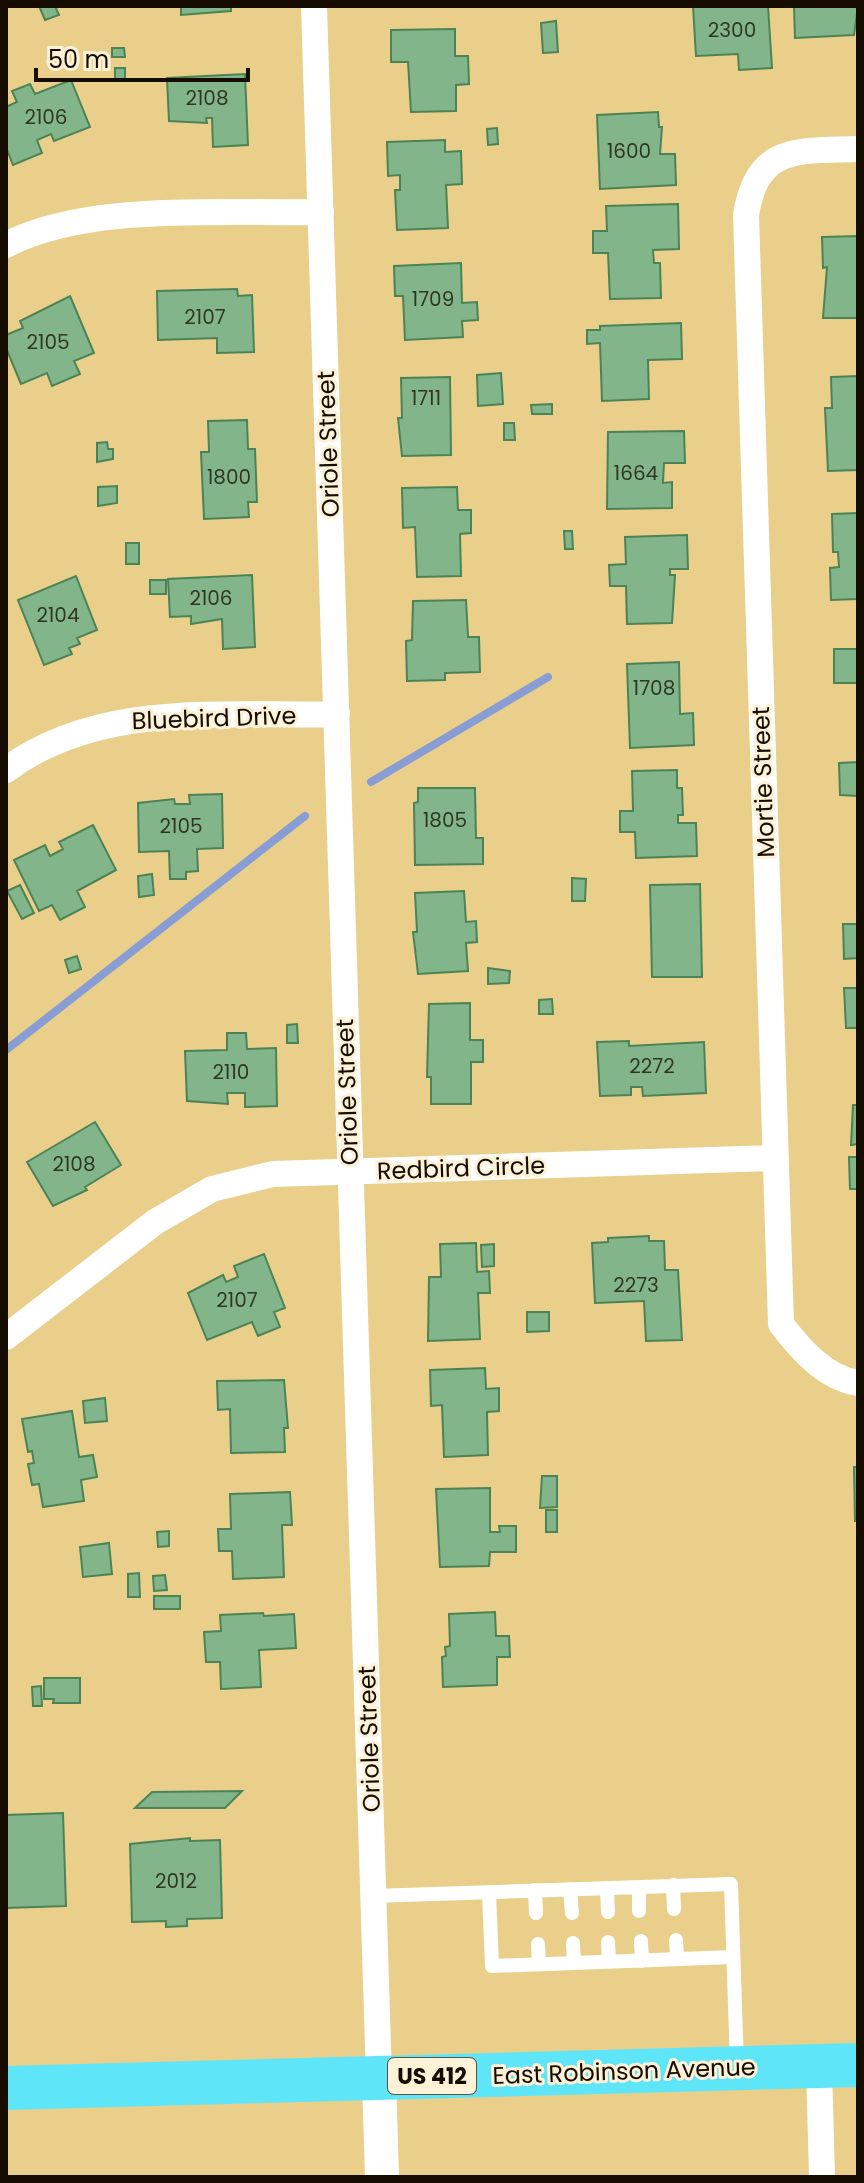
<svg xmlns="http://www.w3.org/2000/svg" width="864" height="2183" viewBox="0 0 864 2183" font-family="Poppins,sans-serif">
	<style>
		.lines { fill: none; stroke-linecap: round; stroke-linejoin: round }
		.stream { stroke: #889dd3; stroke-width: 8 }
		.building { fill: #82b68a; stroke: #4c8356; stroke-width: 2 }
		.service { stroke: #fff; stroke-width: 14 }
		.minor { stroke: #fff; stroke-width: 26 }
		.tertiary { stroke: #fff; stroke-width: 34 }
		.trunk { stroke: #5ee6f8; stroke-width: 44 }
		.labels { text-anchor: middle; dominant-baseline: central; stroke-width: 6; stroke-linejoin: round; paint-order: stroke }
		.number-label { font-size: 20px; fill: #313622 }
		.shield { fill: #fdf2d8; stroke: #5b5141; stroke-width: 2 }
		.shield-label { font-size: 22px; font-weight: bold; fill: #160c00 }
		.street-label { font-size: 24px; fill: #160c00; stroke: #fdf2d8 }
	</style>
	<rect width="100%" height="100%" fill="#eacf8b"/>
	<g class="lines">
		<!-- stream -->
		<path class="stream" d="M371 782 548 677
			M6 1050 305 816"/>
	</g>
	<!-- building -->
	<path class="building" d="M39 6H55L59 15 45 20Z
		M181 6H231V11L181 15Z
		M693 6H768L772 68 739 70 738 54 696 56Z
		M794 6H858L854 35 795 38Z
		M556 21 558 52 543 53 541 23Z
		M455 29V56H468L469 84 456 85V111L411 112 408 62H391V30Z
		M112 48H124L125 57H112Z
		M115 68H125V81H115Z
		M245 74 248 145 213 147 212 118H206L207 123 169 121 167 78Z
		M71 80 90 127 54 141 51 134 37 140 42 153 13 165 6 147V107L17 102 12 91 30 84 35 94Z
		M658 112 659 127H662L660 154H675L676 185 600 189 597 115Z
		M497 128 498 144 488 145 487 129Z
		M445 140V152L461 151 462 184 446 185 448 228 397 230 395 190H400V175L388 176 387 142Z
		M678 204 679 249 653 250 654 263H660L661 298 610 299 608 253H593V231H607L606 206Z
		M858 236V318H823L827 267 823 268 822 237Z
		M461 263 462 303 477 302 478 320 462 321 463 337 405 340 403 296H395L394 266Z
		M237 289 238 296 252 295 254 352 217 353V338L158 340 157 291Z
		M70 296 94 353 74 361 80 374 52 386 47 373 21 384 6 348V335L23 328 20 321Z
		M681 323 682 359 648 360 649 399 602 401 600 343 587 344V330H600V326Z
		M501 373 503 404 478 406 477 375Z
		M858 376V470L828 471 825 408H832L831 377Z
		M450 377 451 455 402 456 398 418H402L401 378Z
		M552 404V414H532L531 405Z
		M247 420 248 449H255L257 502H248L249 517 204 519 201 452H209L208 421Z
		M504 423H514L515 440H504Z
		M684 431 685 463H664L663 483 672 482V508L607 509 608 432Z
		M107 442 108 449H113V459L97 462V443Z
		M117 486V503L98 506V487Z
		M457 487 458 510H471V533L460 534 461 576 417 577 415 527 403 528 402 488Z
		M858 513V599L831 600 830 568 839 567 838 552H833L832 514Z
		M564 531H572L573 549H565Z
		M687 535 688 569H670V575H675L672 623 627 624 626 586H610L609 565 626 564 625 537Z
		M126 543H139V564H126Z
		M252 575 255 647 223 649 222 619 191 624V616L170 617 168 579Z
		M76 576 97 630 77 638 80 644 69 648 72 654 44 665 18 600Z
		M150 580H166V594H150Z
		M466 600 468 637H479L480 672 445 673V680L407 681 406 641 412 640 413 601Z
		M834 649H858V683H834Z
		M679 662 680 714 693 713 694 745 630 748 627 664Z
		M858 762V796L840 795 839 763Z
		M677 770V788H682L683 815H678V823H696L697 856 636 858 635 832H620V811H633L632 771Z
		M418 788H475L476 838H483V864L415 865 414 803 418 802Z
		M222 794 223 848 197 849 198 871 186 872V879H170L169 851 139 852 138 803 174 799 175 804H190L189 795Z
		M93 825 116 870 77 891 85 907 60 920 52 905 39 911 14 860 45 845 50 856 63 849 59 842Z
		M152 874 154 895 139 897 138 876Z
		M572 878 586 879 585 901H572Z
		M700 884 702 977H652L650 885Z
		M20 885 34 913 22 919 7 891Z
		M464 891 466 922 476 921 477 942 466 943 468 971 418 974 413 932H417L415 893Z
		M843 924H858V958L844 959Z
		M77 956 81 969 69 973 65 960Z
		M488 968 510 971 509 983 488 984Z
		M844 988H858V1028H846Z
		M552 999 553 1014H539V1000Z
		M470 1003V1040H483V1062H471V1104H431V1077H427L429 1004Z
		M297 1024 298 1043H287V1025Z
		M227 1033H246L247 1049 276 1048 277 1106 245 1107V1093H227L228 1104 187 1101 185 1051 227 1050Z
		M629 1041V1046L704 1042 706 1093 643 1096 642 1087H631V1095L600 1096 597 1042Z
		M853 1105H858V1144L851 1145Z
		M95 1122 121 1165 85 1187 87 1190 53 1206 27 1162Z
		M849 1157H858V1189H850Z
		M649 1236V1241H664L665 1270H678L682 1340 646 1341 644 1301 595 1303 592 1243 608 1242V1238Z
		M476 1243 477 1272 489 1271 490 1293H478L480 1339 428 1341 429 1277H441L440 1244Z
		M494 1244V1266L482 1267 481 1245Z
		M264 1254 285 1308 274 1312 280 1327 258 1336 252 1322 207 1340 188 1293 223 1275 226 1282 238 1277 234 1266Z
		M527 1312H549V1331L527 1332Z
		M485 1368 486 1389 499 1388V1411L487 1412 488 1455 444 1457 442 1405 431 1406 430 1370Z
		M284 1380 288 1428H284L285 1452 231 1453 230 1409 218 1410 217 1381Z
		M105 1398 107 1421 85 1423 83 1401Z
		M72 1411 79 1457 93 1455 97 1477 81 1480 84 1501 43 1507 39 1484 32 1485 28 1464 34 1463 32 1451 28 1452 22 1419Z
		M854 1467H858V1521H855Z
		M542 1476H557V1507L540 1508Z
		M490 1488V1532H500L499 1526H516V1552H490L489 1566 440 1567 436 1489Z
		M290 1492 292 1525H282L284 1577 233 1579 232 1551H219L218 1529H231L230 1494Z
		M546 1510H557V1532H546Z
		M169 1531V1546L158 1547 157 1532Z
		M109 1543 112 1574 83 1577 80 1547Z
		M139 1573 140 1597H128V1574Z
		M165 1575 167 1590 154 1591 153 1576Z
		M154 1596H180V1609H154Z
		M495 1612 496 1636H509L510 1657H497V1685L443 1687 442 1657 446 1656 445 1647 450 1646 449 1614Z
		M263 1613 264 1616 294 1614 296 1648 259 1650 261 1687 221 1689 220 1662H206L204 1632 221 1631 220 1615Z
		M44 1678H80V1703H53L54 1699H44Z
		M41 1686 42 1706H33L32 1687Z
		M242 1791 225 1808H135L152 1792Z
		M63 1813 66 1906 6 1908V1815Z
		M190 1838V1841L220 1840 222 1918 187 1919V1926L166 1927V1921L132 1922 130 1844Z"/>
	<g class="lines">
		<!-- service -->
		<path class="service" d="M673 1885 674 1909
			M639 1887V1911
			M607 1888 608 1912
			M570 1889 572 1913
			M535 1890 536 1913
			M489 1892 492 1966 733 1957
			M373 1896 731 1884 737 2066
			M676 1940 677 1959
			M641 1941 642 1961
			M608 1942 609 1962
			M573 1943 574 1963
			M538 1944 539 1964"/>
		<!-- minor -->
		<path class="minor" d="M314 6 379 2078
			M858 149C799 151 757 144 746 215L781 1324C800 1349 825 1378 858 1383
			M6 245C87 202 228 214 321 212
			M6 770C99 700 228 717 337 714
			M6 1337 155 1222 212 1189 273 1174 774 1158
			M819 2066 822 2177"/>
		<!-- tertiary -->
		<path class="tertiary" d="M379 2078 382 2177"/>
		<!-- trunk -->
		<path class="trunk" d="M6 2088 858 2065"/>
	</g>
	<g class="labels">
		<!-- number labels -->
		<g class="number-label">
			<text x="732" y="30">2300</text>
			<text x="207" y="98">2108</text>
			<text x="46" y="117">2106</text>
			<text x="629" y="151">1600</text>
			<text x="433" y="299">1709</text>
			<text x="205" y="317">2107</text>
			<text x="48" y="342">2105</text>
			<text x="426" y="398">1711</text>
			<text x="636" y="473">1664</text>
			<text x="229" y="477">1800</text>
			<text x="211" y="598">2106</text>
			<text x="58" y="615">2104</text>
			<text x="654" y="688">1708</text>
			<text x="445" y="820">1805</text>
			<text x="181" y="826">2105</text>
			<text x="652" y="1066">2272</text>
			<text x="231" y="1072">2110</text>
			<text x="74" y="1164">2108</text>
			<text x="636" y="1285">2273</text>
			<text x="237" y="1300">2107</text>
			<text x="176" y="1881">2012</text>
		</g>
		<!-- shield labels -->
		<rect class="shield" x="388" y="2058" width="88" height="36" rx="6"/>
		<g class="shield-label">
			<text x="432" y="2076">US 412</text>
		</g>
		<!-- street labels -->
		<g class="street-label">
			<text transform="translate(328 444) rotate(-92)">Oriole Street</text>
			<text transform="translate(214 718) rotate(-2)">Bluebird Drive</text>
			<text transform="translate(763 782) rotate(-92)">Mortie Street</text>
			<text transform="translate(347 1092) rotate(-92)">Oriole Street</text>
			<text transform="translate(461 1168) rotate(-2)">Redbird Circle</text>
			<text transform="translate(369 1739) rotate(-92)">Oriole Street</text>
			<text transform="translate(624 2071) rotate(-2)">East Robinson Avenue</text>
		</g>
	</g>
	<!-- border -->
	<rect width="864" height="2183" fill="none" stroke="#160c00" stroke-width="16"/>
	<!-- scale -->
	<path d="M36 68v12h212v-12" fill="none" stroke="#160c00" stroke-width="4"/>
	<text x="48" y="68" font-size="24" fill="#160c00" stroke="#fdf2d8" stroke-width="6" paint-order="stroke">50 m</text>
</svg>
